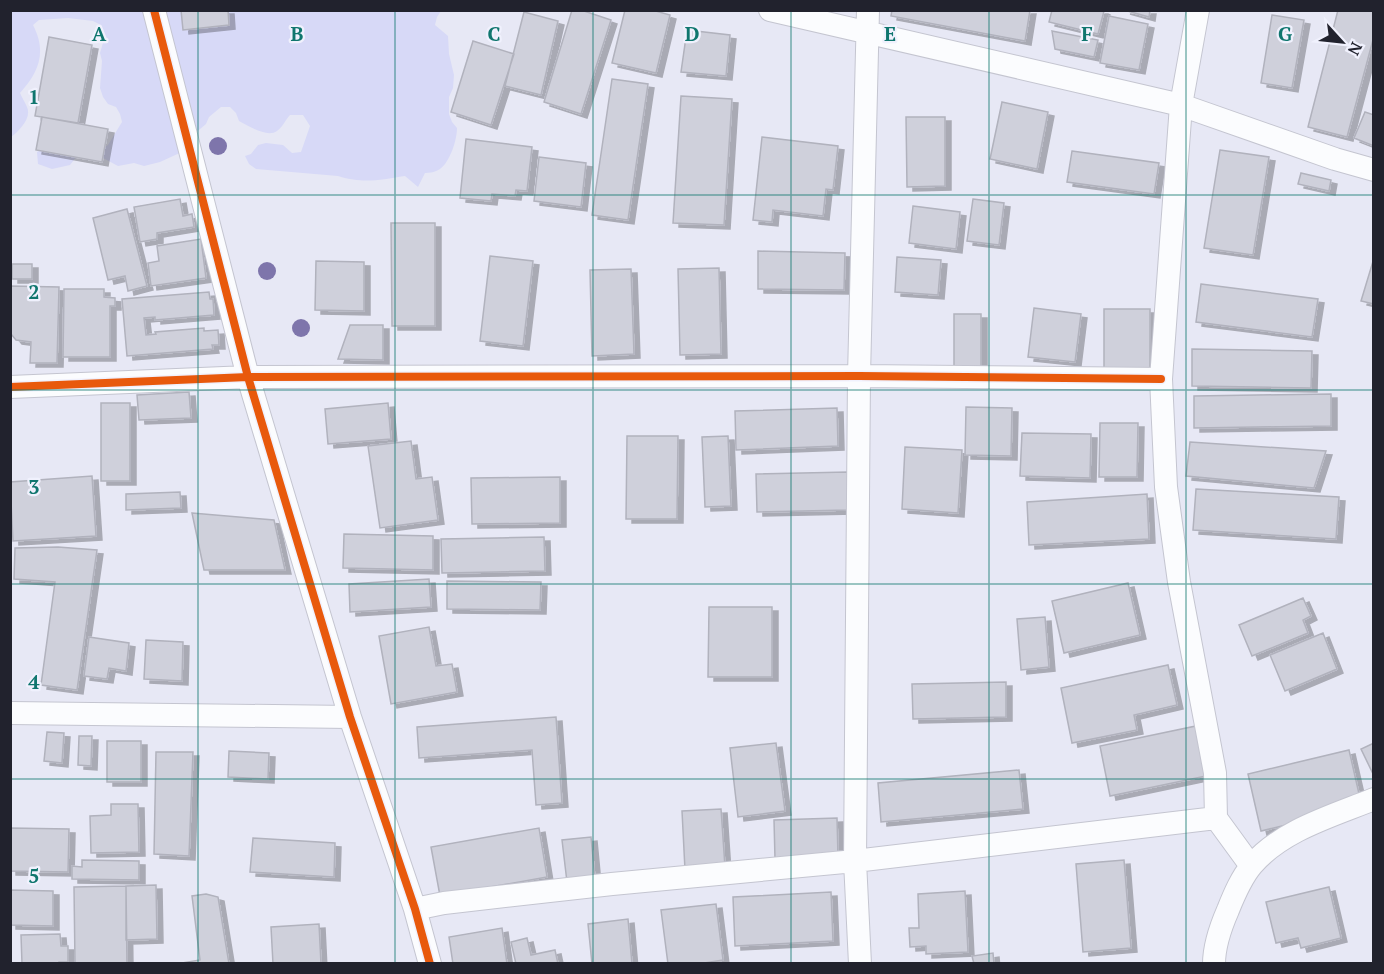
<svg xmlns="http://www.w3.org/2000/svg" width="1384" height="974" viewBox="0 0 1384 974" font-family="'PT Serif',serif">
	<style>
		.green { fill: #d7d9f7 }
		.building { fill: #cfd0db; stroke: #b1b2bd; stroke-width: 1.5; filter: url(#shadow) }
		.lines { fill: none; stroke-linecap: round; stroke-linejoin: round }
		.minor-casing { stroke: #c4c5d0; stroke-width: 24 }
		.minor { stroke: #fbfcfe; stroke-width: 22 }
		.cycleway-casing { stroke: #f0f1fd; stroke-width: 11 }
		.cycleway { stroke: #e8590c; stroke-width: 8 }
		.tree { fill: #7e75ab }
		.grid { fill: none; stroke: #0f766e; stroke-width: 1.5; stroke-opacity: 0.55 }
		.grid-label { font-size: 20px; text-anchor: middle; font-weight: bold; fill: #0f766e; stroke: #f0f1fd; stroke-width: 4.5; stroke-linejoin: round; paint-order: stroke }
	</style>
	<defs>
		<filter id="shadow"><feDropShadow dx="6" dy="4" stdDeviation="0" flood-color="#0004"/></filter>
	</defs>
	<rect width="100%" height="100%" fill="#e7e8f5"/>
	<!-- green -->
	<path class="green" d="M11 11H441L437 17 435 25 448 36 449 54 454 75 453 88 449 97V114L452 122 457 128C457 140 450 162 440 169 435 172 430 173 425 173L418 187 405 176C379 180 364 184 338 176L256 169 249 164 245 156 251 154 258 145 266 143 283 145 292 153 301 152 310 126 303 115H290C286 119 282 128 277 131 267 138 249 126 239 121L236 113 230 107H221L209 117 206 124 193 135 184 151 160 162 144 166 134 163 118 166 103 158 95 159 77 156 70 165 52 169 38 164 37 152 47 147 101 149 108 145 122 122 120 114 116 107 108 104 103 97 100 88 102 61 100 53 105 36 101 25 93 21 68 18 39 20 33 25C47 52 39 72 20 93 22 98 25 102 27 107 32 118 19 131 11 137Z"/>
	<!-- building -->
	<path class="building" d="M181 10H228L229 25 183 30Z
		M572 10H581L611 20 581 114 544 102Z
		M625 10H652L670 15 656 73 612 63Z
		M892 10H1030L1025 41 891 16Z
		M1052 10H1102L1104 11 1098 34 1049 22Z
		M1124 10H1150L1149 17Z
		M1338 10H1374V36L1347 137 1308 127Z
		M524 12 558 21 541 95 505 86Z
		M1272 15 1304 20 1292 88 1261 83Z
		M1109 16 1148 24 1139 70 1100 63Z
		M687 30 730 35 726 76 681 72Z
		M1052 31 1098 40 1094 57 1055 49Z
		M49 37 92 45 78 123 35 116Z
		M473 41 514 54 491 125 451 112Z
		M612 79 648 84 628 220 592 215Z
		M681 96 732 99 724 225 673 223Z
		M1002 102 1048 112 1037 169 990 159Z
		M1365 112 1374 115V146L1354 138Z
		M42 117 108 129 102 162 36 150Z
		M906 117H945V186L907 187Z
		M762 137 838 146 833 190 826 189 823 216 773 210 772 222 753 220Z
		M466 139 532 147 527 191 516 190 515 196 492 194 491 201 460 198Z
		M1220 150 1269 157 1253 255 1204 248Z
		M1072 151 1159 163 1154 194 1067 182Z
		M539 157 586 163 581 207 534 201Z
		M1301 173 1331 180 1329 191 1298 184Z
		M180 199 183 216 192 214 194 227 157 233V239L140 242 134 207Z
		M973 199 1004 203 999 245 967 241Z
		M913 206 960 212 956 249 909 243Z
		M127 209 147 286 128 291 125 276 108 280 93 218Z
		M391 223H435V326H392Z
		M201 239 206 278 151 286 148 263 159 261 157 246Z
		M758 251 845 253 844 290 758 289Z
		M490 256 533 261 523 346 480 341Z
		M897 257 941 260 938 295 895 292Z
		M1374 258V304L1361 301Z
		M316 261 364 262V311L315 310Z
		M12 264H32V279H12Z
		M719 268 721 354 680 355 678 269Z
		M631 269 634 354 592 356 590 270Z
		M1201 284 1318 299 1312 337 1196 322Z
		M10 286 59 287 57 363H30L31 342 16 340 11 334Z
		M64 289H104V297L115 298V306H110V357H63Z
		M209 292 210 299H213L214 315 155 320V317L144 318 146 335 156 334 155 332 204 328V331L218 330 219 345H212L213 349 127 356 122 299Z
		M1034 308 1081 314 1075 362 1028 357Z
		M1104 309H1150V371H1104Z
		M954 314H981V368H954Z
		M350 325H383V360L338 359Z
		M1192 349 1312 351 1311 388 1192 386Z
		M189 392 191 418 139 420 137 395Z
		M1331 394V426L1194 428V396Z
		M101 403H130V481H101Z
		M388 403 391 439 328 444 325 409Z
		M966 407 1012 408 1011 456 965 455Z
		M837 408 838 446 736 450 735 411Z
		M1100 423H1138L1137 477H1099Z
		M1022 433 1091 434 1090 478 1020 476Z
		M627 436H678L677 519H626Z
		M728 436 731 506 705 507 702 437Z
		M411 441 416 479 432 477 438 520 380 528 368 446Z
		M1190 442 1326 451 1314 488 1186 476Z
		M905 447 962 450 958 513 902 509Z
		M848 472V510L757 512 756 474Z
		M92 476 96 536 13 541 10 482Z
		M560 477V523L472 524 471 478Z
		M1196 489 1339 497 1336 539 1193 530Z
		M180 492 181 508 126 510V494Z
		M1147 494 1149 539 1029 545 1027 502Z
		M192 513 274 520 285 570H204Z
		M344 534 433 536V570L343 568Z
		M544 537 545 571 442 573 441 539Z
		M58 547 97 550 77 690 41 685 55 582 14 579 15 548Z
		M429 579 431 607 350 612 349 584Z
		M447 581 541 582 540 610 447 609Z
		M1128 583 1140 635 1064 653 1052 601Z
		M1303 598 1311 616 1303 620 1308 633 1252 656 1239 625Z
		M709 607H772V677H708Z
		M1045 617 1049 667 1021 670 1017 619Z
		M429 627 436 666 452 664 457 692 391 704 379 636Z
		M1323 633 1337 669 1285 691 1270 655Z
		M89 637 129 643 126 671 109 668 107 679 84 676Z
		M146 640 183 642 182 681 144 679Z
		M1168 665 1177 705 1134 715 1137 730 1072 743 1061 688Z
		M1006 682V717L913 719 912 684Z
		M556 717 562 803 536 805 532 750 419 758 417 727Z
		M1196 726 1206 776 1110 796 1100 746Z
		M47 732 64 733 62 763 44 761Z
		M79 736H92L91 766 78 765Z
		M107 741H141V782H107Z
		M776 743 785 811 738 817 730 748Z
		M1374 743V776L1361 749Z
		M1349 750 1362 807 1261 831 1248 774Z
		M229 751 269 753 268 779 228 777Z
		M156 752H193L189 856 154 854Z
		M1019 770 1023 809 881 822 878 783Z
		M111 804H138L139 852 91 853 90 816 111 815Z
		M721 809 725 867 685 870 682 811Z
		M837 818 838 857 775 859 774 820Z
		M10 828 69 829 68 872 10 871Z
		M539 828 547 877 440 896 431 847Z
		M591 837 595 879 567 882 562 840Z
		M253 838 335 843 334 877 250 872Z
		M82 860 139 861V880L72 879V866L82 867Z
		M1124 860 1131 948 1083 952 1076 864Z
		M156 885 157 939 126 940V886Z
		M126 886 127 964H75L74 887Z
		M1329 887 1341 938 1301 948 1298 938 1276 943 1266 902Z
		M10 890 53 891V926L10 925Z
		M965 891 968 952 926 954V946L910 947 909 928H919L918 894Z
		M831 892 833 941 735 946 733 897Z
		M206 894 218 897 229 964H176L200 960 192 896Z
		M716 904 723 960 698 964H668L661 910Z
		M628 919 632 964H592L588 924Z
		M319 924 321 964H273L271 927Z
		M502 928 507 964H453L449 937Z
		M60 934 61 946H68V962H59V964H22L21 935Z
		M527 938 531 955 555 950 558 964H516L511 942Z
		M993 953 994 964H974L972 956Z"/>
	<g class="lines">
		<defs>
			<path id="minor" d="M154 10 248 377 350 717 415 909 430 964
				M770 10 1181 105 1335 159 1374 170
				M1198 10 1181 105 1161 379 1166 487 1179 582 1215 773 1216 818 1251 866
				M10 387 248 377 859 376 1161 379
				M10 713 350 717
				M415 909 444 903 612 884 855 861 1216 818
				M860 964 855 861 859 376 868 10
				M1214 964C1214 946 1221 926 1228 910 1234 895 1241 878 1252 865 1282 830 1332 816 1374 799"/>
		</defs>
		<!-- minor casing -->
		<use href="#minor" class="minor-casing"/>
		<!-- minor -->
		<use href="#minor" class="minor"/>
		<defs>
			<path id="cycleway" d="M154 10 248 377 350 717 415 909 430 964
				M10 387 248 377 859 376 1161 379"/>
		</defs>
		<!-- cycleway casing -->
		<use href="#cycleway" class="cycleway-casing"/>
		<!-- cycleway -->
		<use href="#cycleway" class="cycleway"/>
	</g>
	<!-- trees -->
	<g class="tree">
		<circle cx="218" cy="146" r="9"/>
		<circle cx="267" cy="271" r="9"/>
		<circle cx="301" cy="328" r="9"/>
	</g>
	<!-- grid -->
	<path class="grid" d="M198 10V964M395 10V964M593 10V964M791 10V964M989 10V964M1186 10V964M10 195H1374M10 390H1374M10 584H1374M10 779H1374"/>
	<g class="grid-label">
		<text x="99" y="41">A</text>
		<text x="297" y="41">B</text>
		<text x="494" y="41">C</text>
		<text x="692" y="41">D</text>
		<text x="890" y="41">E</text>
		<text x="1087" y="41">F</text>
		<text x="1285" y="41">G</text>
		<text x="34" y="104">1</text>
		<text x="34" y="299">2</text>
		<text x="34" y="494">3</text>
		<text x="34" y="689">4</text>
		<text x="34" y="883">5</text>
	</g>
	<!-- border -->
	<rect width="1384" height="974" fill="none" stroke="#21222d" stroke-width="24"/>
	<!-- north arrow -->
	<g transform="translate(1342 42) rotate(117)" stroke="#f0f1fd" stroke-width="4.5" paint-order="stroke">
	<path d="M0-4.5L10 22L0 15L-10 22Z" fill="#21222d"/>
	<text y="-9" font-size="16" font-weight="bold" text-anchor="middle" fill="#21222d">N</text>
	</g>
</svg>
